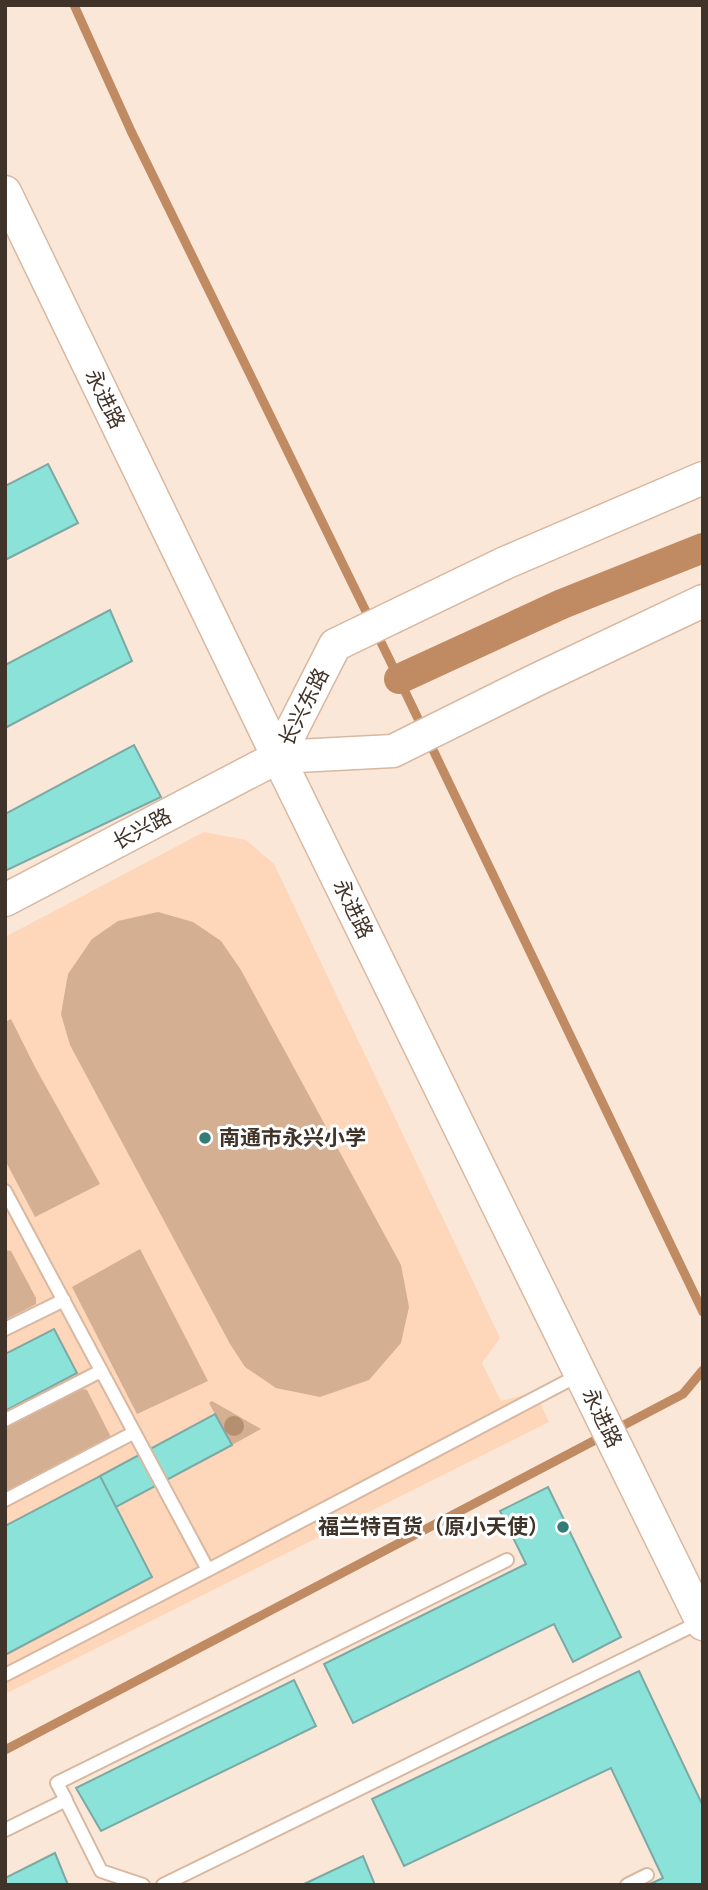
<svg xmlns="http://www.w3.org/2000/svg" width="708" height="1890" viewBox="0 0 708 1890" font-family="Signika,'Noto Sans SC',sans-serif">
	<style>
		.built { fill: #fed6b9 }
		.green { fill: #d4af92 }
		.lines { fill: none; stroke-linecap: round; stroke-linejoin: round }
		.stream { stroke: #c08b62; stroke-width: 9 }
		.canal { stroke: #c08b62; stroke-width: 30 }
		.building { fill: #8be2d9; stroke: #7ca9a4; stroke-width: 2 }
		.service-casing { stroke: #d8b8a0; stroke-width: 16 }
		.tertiary-casing { stroke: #d8b8a0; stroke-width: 35 }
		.service { stroke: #fff; stroke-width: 12 }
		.tertiary { stroke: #fff; stroke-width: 32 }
		.tree { fill: #b59070 }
		.poi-dot { fill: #357c76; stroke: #fff; stroke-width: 2.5 }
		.labels { text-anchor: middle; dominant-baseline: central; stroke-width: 6; stroke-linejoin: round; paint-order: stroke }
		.street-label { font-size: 21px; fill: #403329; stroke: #fff }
		.poi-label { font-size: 21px; font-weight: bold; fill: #403329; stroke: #fff; text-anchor: start }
	</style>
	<rect width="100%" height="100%" fill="#fbe7d8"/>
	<!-- built -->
	<path class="built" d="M204 832 246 840 274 864 500 1338 482 1363 501 1401 535 1392 549 1422 5 1694V937Z"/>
	<!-- green -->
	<path class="green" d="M158 912 193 922 221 941 241 970 401 1265 409 1307 401 1343 369 1380 320 1397 276 1388 245 1367 230 1344 70 1045 61 1014 68 974 92 939 118 921Z
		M11 1019 35 1067 100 1184 35 1217 5 1160V1022Z
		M140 1249 208 1381 137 1414 72 1287Z
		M5 1250 11 1251 36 1298V1304L5 1320Z
		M79 1388 87 1390 111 1437V1442L5 1496V1426Z
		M212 1401 261 1429 232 1445 209 1403Z"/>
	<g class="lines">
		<!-- stream -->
		<path class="stream" d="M74 5 131 131 399 679 703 1312
			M5 1750 683 1394 703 1370"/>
		<!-- canal -->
		<path class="canal" d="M399 679 562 604 703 548"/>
	</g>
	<!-- building -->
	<path class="building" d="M48 464 78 523 5 560V486Z
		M110 610 132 661 5 728V665Z
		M134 745 161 797 5 871V814Z
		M54 1329 77 1373 5 1411V1354Z
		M215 1414 232 1445 116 1507 100 1476Z
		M100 1476 152 1577 5 1655V1526Z
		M548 1487 621 1637 573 1662 554 1624 353 1723 324 1664 526 1564 500 1511Z
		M639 1671 703 1806V1885H648L663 1878 611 1768 404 1866 372 1799Z
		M294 1680 316 1726 101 1831 76 1788Z
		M55 1853 68 1885H5V1878Z
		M363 1856 375 1885H302Z"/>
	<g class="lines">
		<defs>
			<path id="service" d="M5 1191 208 1570 579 1375
				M5 1329 64 1300
				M5 1420 101 1371
				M5 1500 133 1433
				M5 1675 208 1570
				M63 1795 101 1871 143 1885
				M5 1830 66 1800 57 1783 507 1560
				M163 1885 700 1622
				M627 1885 647 1875"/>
			<path id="tertiary" d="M5 192 278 757 703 1624
				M278 757 335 645 505 563 703 478
				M5 900 278 757 393 751 536 680 703 601"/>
		</defs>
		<!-- service casing -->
		<use href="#service" class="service-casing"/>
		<!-- tertiary casing -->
		<use href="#tertiary" class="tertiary-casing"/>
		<!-- service -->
		<use href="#service" class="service"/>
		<!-- tertiary -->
		<use href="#tertiary" class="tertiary"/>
	</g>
	<!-- trees -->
	<circle class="tree" cx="234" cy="1426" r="10"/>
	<!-- markers -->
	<g class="poi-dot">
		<circle cx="205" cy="1138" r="7"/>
		<circle cx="563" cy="1527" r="7"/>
	</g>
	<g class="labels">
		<!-- street labels -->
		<g class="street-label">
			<text transform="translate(105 399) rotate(64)">永进路</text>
			<text transform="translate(304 707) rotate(-63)">长兴东路</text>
			<text transform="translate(142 829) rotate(-28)">长兴路</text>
			<text transform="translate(353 909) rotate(64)">永进路</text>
			<text transform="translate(602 1418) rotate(64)">永进路</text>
		</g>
		<!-- poi labels -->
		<g class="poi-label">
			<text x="219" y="1138">南通市永兴小学</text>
			<text x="549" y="1527" text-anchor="end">福兰特百货（原小天使）</text>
		</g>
	</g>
	<!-- border -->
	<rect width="708" height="1890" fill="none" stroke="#403329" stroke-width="14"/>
</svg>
